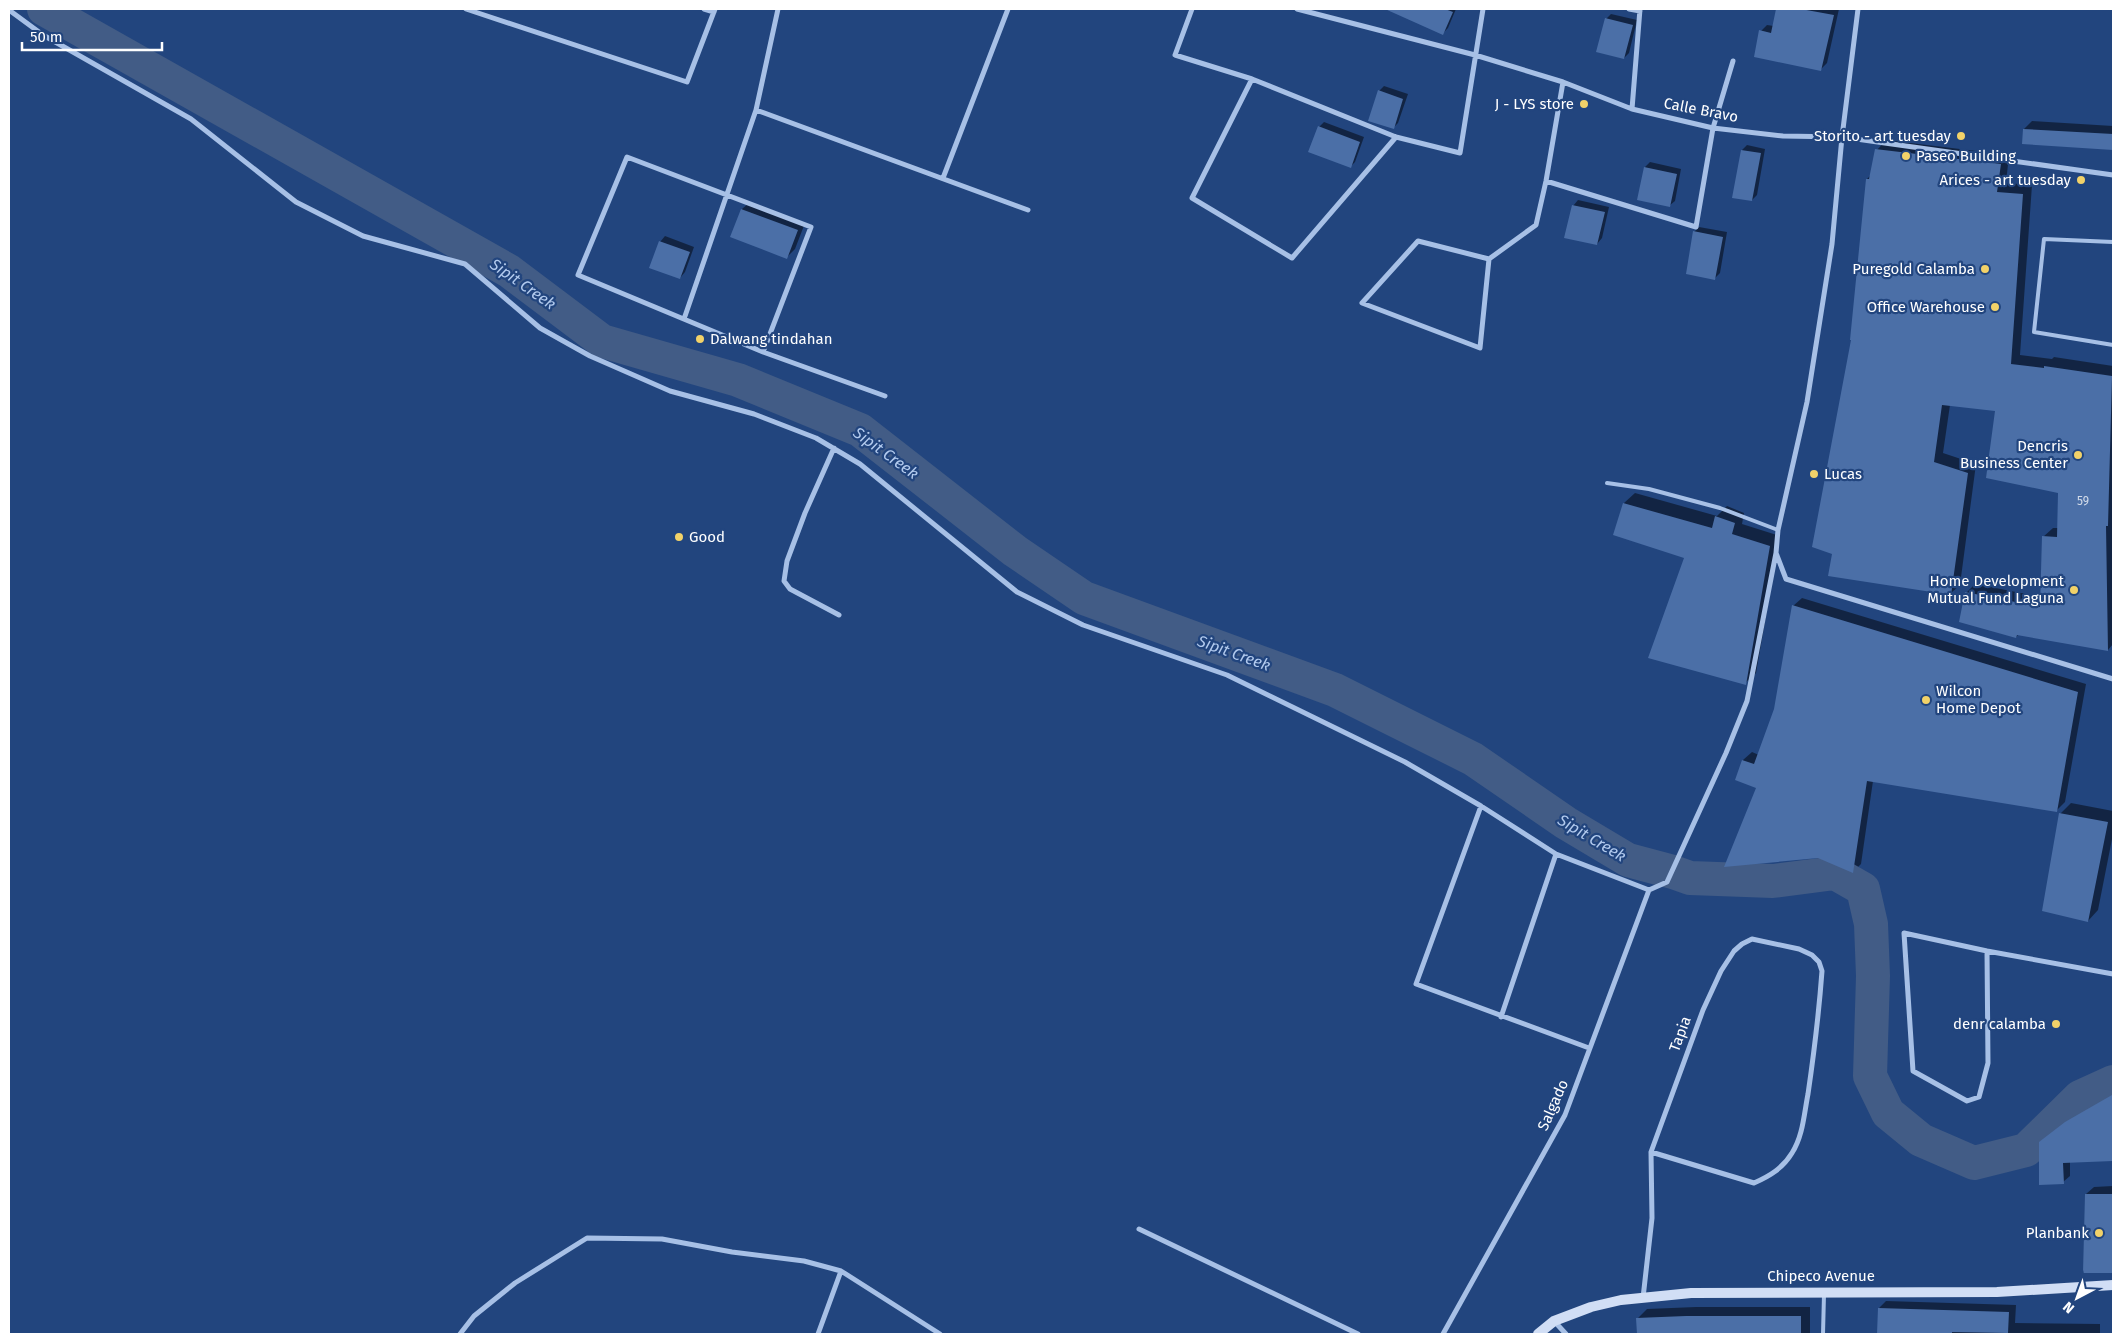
<svg xmlns="http://www.w3.org/2000/svg" width="2122" height="1343" viewBox="0 0 2122 1343" font-family="'Fira Sans',sans-serif">
	<style>
		.shadow { fill: #0007 }
		.lines { fill: none; stroke-linecap: round; stroke-linejoin: round }
		.river { stroke: #425c86; stroke-width: 34 }
		.building { fill: #4b6fa7 }
		.lane { stroke: #a7c0e6; stroke-width: 4 }
		.street { stroke: #a7c0e6; stroke-width: 5 }
		.secondary { stroke: #d1def5; stroke-width: 10 }
		.poi-dot { fill: #f2d269; stroke: #22457e; stroke-width: 2 }
		.labels { text-anchor: middle; dominant-baseline: central; stroke-width: 4.5; stroke-linejoin: round; paint-order: stroke }
		.number-label { font-size: 12px; fill: #d2dbe9 }
		.poi-label { font-size: 15px; fill: #fff; stroke: #22457e; text-anchor: end }
		.street-label { font-size: 15px; fill: #fff; stroke: #22457e }
		.water-label { font-size: 16px; font-style: italic; fill: #b2caee; stroke: #22457e }
	</style>
	<rect width="100%" height="100%" fill="#22457e"/>
	<!-- shadow -->
	<path class="shadow" d="M1410 9H1456L1448 28 1443 33 1406 17Z
		M1779 9H1839L1827 63 1821 69 1761 31 1767 25 1774 26Z
		M1611 14 1637 20 1629 53 1624 58 1606 19Z
		M1384 86 1408 94 1398 123 1393 128 1379 91Z
		M2032 121 2113 126V149L2023 143 2024 129Z
		M1324 122 1364 137 1355 162 1350 167 1319 127Z
		M1886 140 2009 155 2006 183 2032 185 2020 355 2052 359 2054 357 2113 366V644L2108 650 2019 634 2016 637 1966 593 1975 584 2042 597 2043 537 2053 528H2059V492L1996 410 1950 405 1943 453 1976 464 1960 585 1950 594 1833 553 1867 179 1871 175 1877 150Z
		M1747 145 1765 149 1757 195 1752 200 1742 150Z
		M1650 162 1681 169 1675 201 1669 206 1645 167Z
		M1578 200 1609 207 1602 238 1597 244 1573 206Z
		M750 202 805 223 795 249 787 257 732 236 742 209Z
		M1699 227 1727 232 1720 273 1715 278 1694 232Z
		M665 236 694 247 685 272 680 278 660 242Z
		M1635 493 1717 516 1727 506 1744 513 1742 524 1780 536 1756 673 1745 683 1686 557 1614 534 1624 503Z
		M1802 598 2086 684 2065 802 2057 810 1873 781 1861 864 1853 872 1757 787 1736 779 1743 760 1752 752 1759 755 1775 709 1793 606Z
		M2071 803 2113 811V834L2098 910 2088 921 2060 814Z
		M2113 1092V1159L2070 1161V1176L2063 1182 2040 1142 2073 1115Z
		M2113 1186V1272H2085L2086 1194 2094 1187Z
		M1886 1301 2016 1305 2015 1323 2100 1324V1334H1879V1308Z
		M1696 1307H1810V1334H1638L1637 1319 1647 1309Z"/>
	<g class="lines">
		<!-- river -->
		<path class="river" d="M44 9 509 271 602 341 738 380 860 430 1015 551 1084 598 1335 690 1473 759 1566 823 1628 860 1673 872 1690 878 1773 881 1835 873 1863 889 1871 924 1873 976 1870 1076 1888 1113 1921 1140 1974 1163 2026 1150 2080 1097 2113 1082"/>
	</g>
	<!-- building -->
	<path class="building" d="M1385 9H1445L1453 12 1443 35Z
		M1776 9H1801L1834 15 1821 71 1754 57 1759 30 1771 33Z
		M1605 18 1633 25 1624 59 1596 52Z
		M1378 90 1403 99 1394 129 1368 121Z
		M1318 126 1360 142 1351 168 1308 152Z
		M2023 129 2113 134V150L2022 144Z
		M1875 149 2001 164 1997 192 2023 194 2011 364 2044 368V366L2112 376 2108 526H2106L2108 651 2017 635 2016 638 1959 622 1965 592 2040 607 2042 536 2057 537 2058 493 1986 478 1995 411 1942 405 1934 462 1968 473 1951 595 1828 576 1832 554 1812 547 1851 340H1850L1866 179H1869Z
		M1741 150 1761 153 1752 201 1732 198Z
		M1644 167 1677 174 1670 207 1637 200Z
		M1572 205 1605 212 1597 245 1564 238Z
		M741 209 798 230 787 259 730 237Z
		M1693 231 1723 237 1715 280 1686 274Z
		M659 241 690 252 680 279 649 268Z
		M1623 503 1712 528 1715 516 1735 523 1732 534 1770 546 1746 685 1648 658 1684 558 1613 535Z
		M1792 605 2078 692 2057 812 1867 781 1853 873 1818 858 1724 867 1756 788 1735 780 1742 760 1754 764 1774 709Z
		M2059 813 2108 822 2088 922 2042 911Z
		M2112 1095 2113 1161 2063 1163 2064 1184 2039 1185V1142L2065 1122Z
		M2085 1194H2113V1273H2083Z
		M1878 1308 2009 1312 2008 1333 1952 1332V1334H1877Z
		M1686 1316H1801V1334H1637L1636 1318Z"/>
	<g class="lines">
		<!-- lane -->
		<path class="lane" d="M2113 242 2044 239 2034 332 2113 345
			M1607 483 1649 489 1720 508 1778 530
			M1823 1334 1824 1294"/>
		<!-- street -->
		<path class="street" d="M466 9 687 82 715 9
			M704 9 714 12
			M1192 9 1175 55 1252 79 1396 137 1460 153 1483 9
			M1297 9 1475 55 1563 82 1632 109 1713 128 1783 136 1842 137 2113 175
			M1629 9 1640 11
			M1858 9 1842 137 1832 244 1807 402 1778 530 1776 553 1786 579 2113 679
			M9 10 43 35 191 119 296 202 363 236 465 264 540 328 590 356 670 391 754 414 816 438 860 464 1017 592 1083 625 1227 675 1405 762 1481 806 1556 854 1649 890
			M1252 79 1192 198 1292 258 1396 137
			M1632 109 1640 9
			M756 110 778 9
			M943 178 1008 9
			M1546 181 1696 227 1713 128 1733 61
			M1489 259 1418 241 1362 303 1480 348 1489 259 1536 225 1546 181 1563 82
			M684 319 756 110 1028 210
			M763 352 811 227 627 157 578 275 763 352 885 396
			M834 448 805 513 787 561 784 581 790 589 839 615
			M1481 806 1416 984 1589 1048
			M1987 951 1988 1063 1979 1097 1967 1101 1913 1071 1904 933 1987 951 2113 974
			M1501 1017 1556 854
			M1139 1229 1358 1334
			M1643 1298 1652 1218 1651 1152 1703 1010 1721 971 1734 951 1742 944 1752 939 1799 949 1812 955 1819 962 1822 971C1819 1012 1814 1053 1808 1094 1804 1114 1803 1136 1792 1153 1783 1168 1770 1176 1754 1183L1651 1152
			M1554 1321 1566 1334
			M460 1334 474 1316 515 1283 587 1238 662 1239 732 1252 804 1261 841 1271 940 1334
			M818 1334 841 1271
			M1443 1334 1565 1115 1649 890 1667 882 1726 753 1747 701 1776 553"/>
		<!-- secondary -->
		<path class="secondary" d="M1538 1334 1554 1321 1591 1307 1621 1300 1691 1293 1997 1292 2113 1285"/>
	</g>
	<!-- markers -->
	<g class="poi-dot">
		<circle cx="1584" cy="104" r="5"/>
		<circle cx="1961" cy="136" r="5"/>
		<circle cx="1906" cy="156" r="5"/>
		<circle cx="2081" cy="180" r="5"/>
		<circle cx="1985" cy="269" r="5"/>
		<circle cx="1995" cy="307" r="5"/>
		<circle cx="700" cy="339" r="5"/>
		<circle cx="2078" cy="455" r="5"/>
		<circle cx="1814" cy="474" r="5"/>
		<circle cx="679" cy="537" r="5"/>
		<circle cx="2074" cy="590" r="5"/>
		<circle cx="1926" cy="700" r="5"/>
		<circle cx="2056" cy="1024" r="5"/>
		<circle cx="2099" cy="1233" r="5"/>
	</g>
	<g class="labels">
		<!-- number labels -->
		<g class="number-label">
			<text x="2083" y="501">59</text>
		</g>
		<!-- poi labels -->
		<g class="poi-label">
			<text x="1574" y="104">J - LYS store</text>
			<text x="1951" y="136">Storito - art tuesday</text>
			<text x="1916" y="156" text-anchor="start">Paseo Building</text>
			<text x="2071" y="180">Arices - art tuesday</text>
			<text x="1975" y="269">Puregold Calamba</text>
			<text x="1985" y="307">Office Warehouse</text>
			<text x="710" y="339" text-anchor="start">Dalwang tindahan</text>
			<text x="2068" y="446">Dencris<tspan x="2068" dy="17">Business Center</tspan></text>
			<text x="1824" y="474" text-anchor="start">Lucas</text>
			<text x="689" y="537" text-anchor="start">Good</text>
			<text x="2064" y="581">Home Development<tspan x="2064" dy="17">Mutual Fund Laguna</tspan></text>
			<text x="1936" y="691" text-anchor="start">Wilcon<tspan x="1936" dy="17">Home Depot</tspan></text>
			<text x="2046" y="1024">denr calamba</text>
			<text x="2089" y="1233">Planbank</text>
		</g>
		<!-- street labels -->
		<g class="street-label">
			<text transform="translate(1701 110) rotate(11)">Calle Bravo</text>
			<text transform="translate(1680 1034) rotate(-70)">Tapia</text>
			<text transform="translate(1553 1105) rotate(-66)">Salgado</text>
			<text x="1821" y="1276">Chipeco Avenue</text>
		</g>
		<!-- water labels -->
		<g class="water-label">
			<text transform="translate(523 284) rotate(35)">Sipit Creek</text>
			<text transform="translate(886 453) rotate(36)">Sipit Creek</text>
			<text transform="translate(1234 653) rotate(20)">Sipit Creek</text>
			<text transform="translate(1592 838) rotate(31)">Sipit Creek</text>
		</g>
	</g>
	<!-- border -->
	<rect width="2122" height="1343" fill="none" stroke="#ffffff" stroke-width="20"/>
	<!-- north arrow -->
	<g transform="translate(2077 1298) rotate(221)" stroke="#22457e" stroke-width="4" paint-order="stroke">
	<path d="M0-4L9 19L0 12L-9 19Z" fill="#ffffff"/>
	<text y="-8" font-size="14" font-weight="bold" text-anchor="middle" fill="#ffffff">N</text>
	</g>
	<!-- scale -->
	<path d="M22 42v8h140v-8" fill="none" stroke="#ffffff" stroke-width="2.5"/>
	<text x="30" y="42" font-size="15" fill="#ffffff" stroke="#22457e" stroke-width="4" paint-order="stroke">50 m</text>
</svg>
